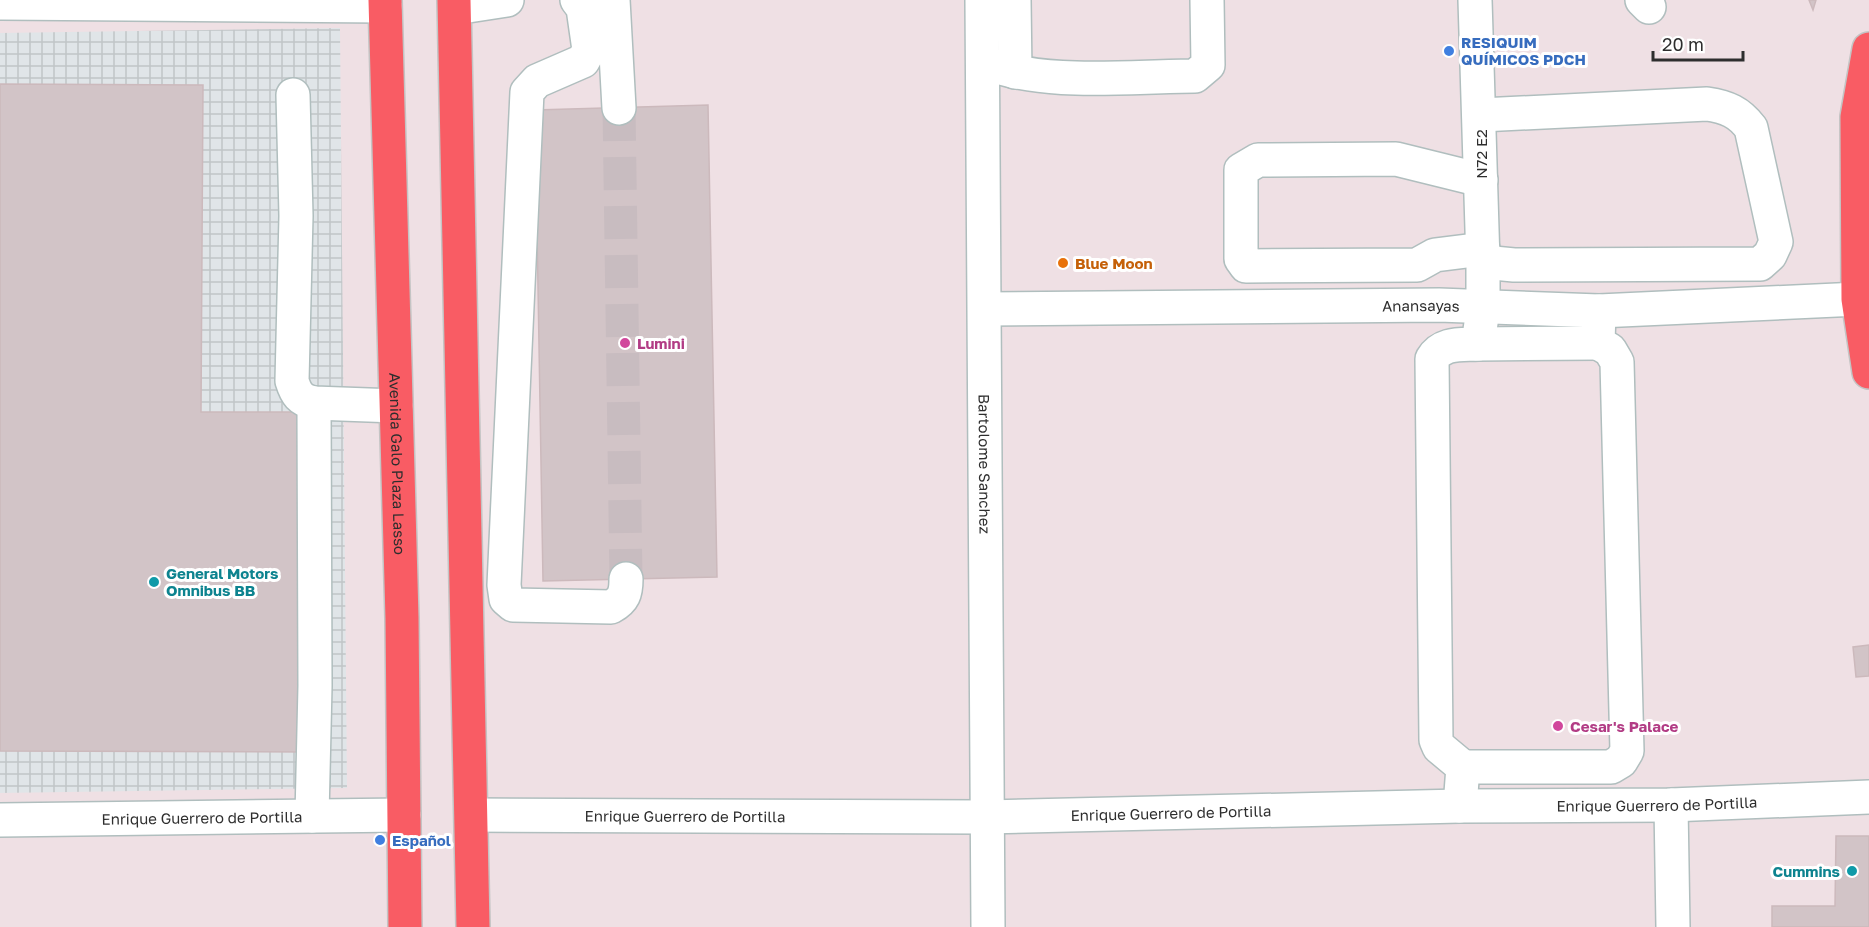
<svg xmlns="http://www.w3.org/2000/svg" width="1869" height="927" viewBox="0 0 1869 927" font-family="'Golos Text',sans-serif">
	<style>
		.industrial { fill: url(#industrial-grid) }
		.building { fill: #d2c4c7; stroke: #ccb9bc; stroke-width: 1.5 }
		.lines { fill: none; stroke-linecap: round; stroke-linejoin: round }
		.minor-tunnel { stroke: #c8bcc0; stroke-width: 33; stroke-dasharray: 33 16; stroke-linecap: butt }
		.minor-casing { stroke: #b0bebe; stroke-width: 36 }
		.major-casing { stroke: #c4c4c4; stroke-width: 36 }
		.minor { stroke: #fff; stroke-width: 33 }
		.major { stroke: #f95c64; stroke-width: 33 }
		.shop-dot { fill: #3f7fe0; stroke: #fff; stroke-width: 2 }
		.food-dot { fill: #e8710a; stroke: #fff; stroke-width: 2 }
		.hotel-dot { fill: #d1479c; stroke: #fff; stroke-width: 2 }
		.culture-dot { fill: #0f9aa8; stroke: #fff; stroke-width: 2 }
		.labels { text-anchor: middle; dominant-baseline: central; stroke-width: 6; stroke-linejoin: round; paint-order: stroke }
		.shop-label { font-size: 15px; font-weight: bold; fill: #366cbe; stroke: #fff; text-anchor: start }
		.street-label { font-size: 15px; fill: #2e2e2e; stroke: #fff }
		.food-label { font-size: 15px; font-weight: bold; fill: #c56008; stroke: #fff; text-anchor: start }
		.hotel-label { font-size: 15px; font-weight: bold; fill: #b23c85; stroke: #fff; text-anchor: start }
		.culture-label { font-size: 15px; font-weight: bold; fill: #0d838f; stroke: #fff; text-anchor: start }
	</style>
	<defs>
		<pattern id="industrial-grid" width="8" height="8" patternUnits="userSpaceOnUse" patternTransform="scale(1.5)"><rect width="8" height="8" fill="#e0e5e8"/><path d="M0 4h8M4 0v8" fill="none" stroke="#c0c5c7"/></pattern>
	</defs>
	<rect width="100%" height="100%" fill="#efe0e4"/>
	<!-- industrial -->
	<path class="industrial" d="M340 28 347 788 0 793V33Z"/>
	<!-- building -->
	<path class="building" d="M1809 0H1816L1813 10Z
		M0 84 203 85 201 412H310L308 752 0 751Z
		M708 105 717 577 543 581 535 110Z
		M1869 645V676L1856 677 1853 647Z
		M1836 836H1869V927H1772V906H1835Z"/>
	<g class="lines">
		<!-- minor-tunnel -->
		<path class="minor-tunnel" d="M619 108 626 579"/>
		<defs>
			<g id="minor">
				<path d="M577 0 583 8 589 50 583 61 537 81 527 92 504 585 506 599 513 605 611 607C624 600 626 593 626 579"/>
				<path d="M613 0 619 108"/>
				<path id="s1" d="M982 0 988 927"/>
				<path d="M1014 0 1015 72"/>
				<path d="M1642 0 1649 7"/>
				<path d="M0 3 385 6"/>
				<path d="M455 8 507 0"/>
				<path d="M983 62C1045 87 1128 76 1195 76L1208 65 1207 0"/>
				<path d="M293 95 296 216 292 381C296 394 300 400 314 403L396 406"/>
				<path d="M1481 115 1707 104C1727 107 1739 112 1751 128L1776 242 1770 255 1760 264 1514 265 1483 262"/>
				<path d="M1481 180 1396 159 1258 160 1241 170V259L1246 266 1417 265 1435 255 1483 249"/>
				<path id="s2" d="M985 309 1439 305 1599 311 1858 299"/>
				<path d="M1478 344 1598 343"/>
				<path d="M1463 767H1611L1621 761 1627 751 1617 362 1610 350 1598 343 1599 311"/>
				<path d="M1671 805 1673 927"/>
				<path d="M1460 806 1463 767 1439 747 1436 740 1432 359C1442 342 1461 345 1478 344L1483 309V262L1475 0"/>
				<path id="s3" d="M472 815 986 817 1460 806 1671 805 1869 797"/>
				<path d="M312 816 315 686 314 403"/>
				<path id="s4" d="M0 820 404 815"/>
			</g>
			<g id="major">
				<path id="s5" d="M385 0 402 618 405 927"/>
				<path d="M454 0 473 927"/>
				<path d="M1869 49 1857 117 1858 299 1869 372"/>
			</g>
		</defs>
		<!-- minor casing -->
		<use href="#minor" class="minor-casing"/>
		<!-- major casing -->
		<use href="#major" class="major-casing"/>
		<!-- minor -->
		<use href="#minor" class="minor"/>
		<!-- major -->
		<use href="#major" class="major"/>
	</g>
	<!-- markers -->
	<g class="shop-dot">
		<circle cx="1449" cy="51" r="6"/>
		<circle cx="380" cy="840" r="6"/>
	</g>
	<circle class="food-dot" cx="1063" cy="263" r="6"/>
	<g class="hotel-dot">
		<circle cx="625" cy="343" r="6"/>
		<circle cx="1558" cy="726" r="6"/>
	</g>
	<g class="culture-dot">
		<circle cx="154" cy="582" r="6"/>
		<circle cx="1852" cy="871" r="6"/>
	</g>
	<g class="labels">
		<!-- shop labels -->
		<g class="shop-label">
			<text x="1461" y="42">RESIQUIM<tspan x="1461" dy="17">QUÍMICOS PDCH</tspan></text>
			<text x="392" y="840">Español</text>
		</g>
		<!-- street labels -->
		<g class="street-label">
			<text transform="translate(1481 154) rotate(-90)">N72 E2</text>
			<text stroke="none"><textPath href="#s2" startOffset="436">Anansayas</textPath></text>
			<text stroke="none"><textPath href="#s5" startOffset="464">Avenida Galo Plaza Lasso</textPath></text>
			<text stroke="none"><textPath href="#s1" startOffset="464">Bartolome Sanchez</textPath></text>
			<text stroke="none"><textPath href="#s3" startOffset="1185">Enrique Guerrero de Portilla</textPath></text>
			<text stroke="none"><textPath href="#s3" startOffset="699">Enrique Guerrero de Portilla</textPath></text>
			<text stroke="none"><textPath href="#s3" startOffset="213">Enrique Guerrero de Portilla</textPath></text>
			<text stroke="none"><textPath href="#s4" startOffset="202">Enrique Guerrero de Portilla</textPath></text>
		</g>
		<!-- food labels -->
		<g class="food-label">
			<text x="1075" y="263">Blue Moon</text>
		</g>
		<!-- hotel labels -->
		<g class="hotel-label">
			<text x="637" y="343">Lumini</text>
			<text x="1570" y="726">Cesar's Palace</text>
		</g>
		<!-- culture labels -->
		<g class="culture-label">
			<text x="166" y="573">General Motors<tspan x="166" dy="17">Omnibus BB</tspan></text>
			<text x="1840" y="871" text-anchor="end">Cummins</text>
		</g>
	</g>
	<!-- scale -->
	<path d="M1653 51v9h90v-9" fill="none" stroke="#2e2e2e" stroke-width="3"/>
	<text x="1662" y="51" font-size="18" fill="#2e2e2e" stroke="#ffffff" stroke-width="4.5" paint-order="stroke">20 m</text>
</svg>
